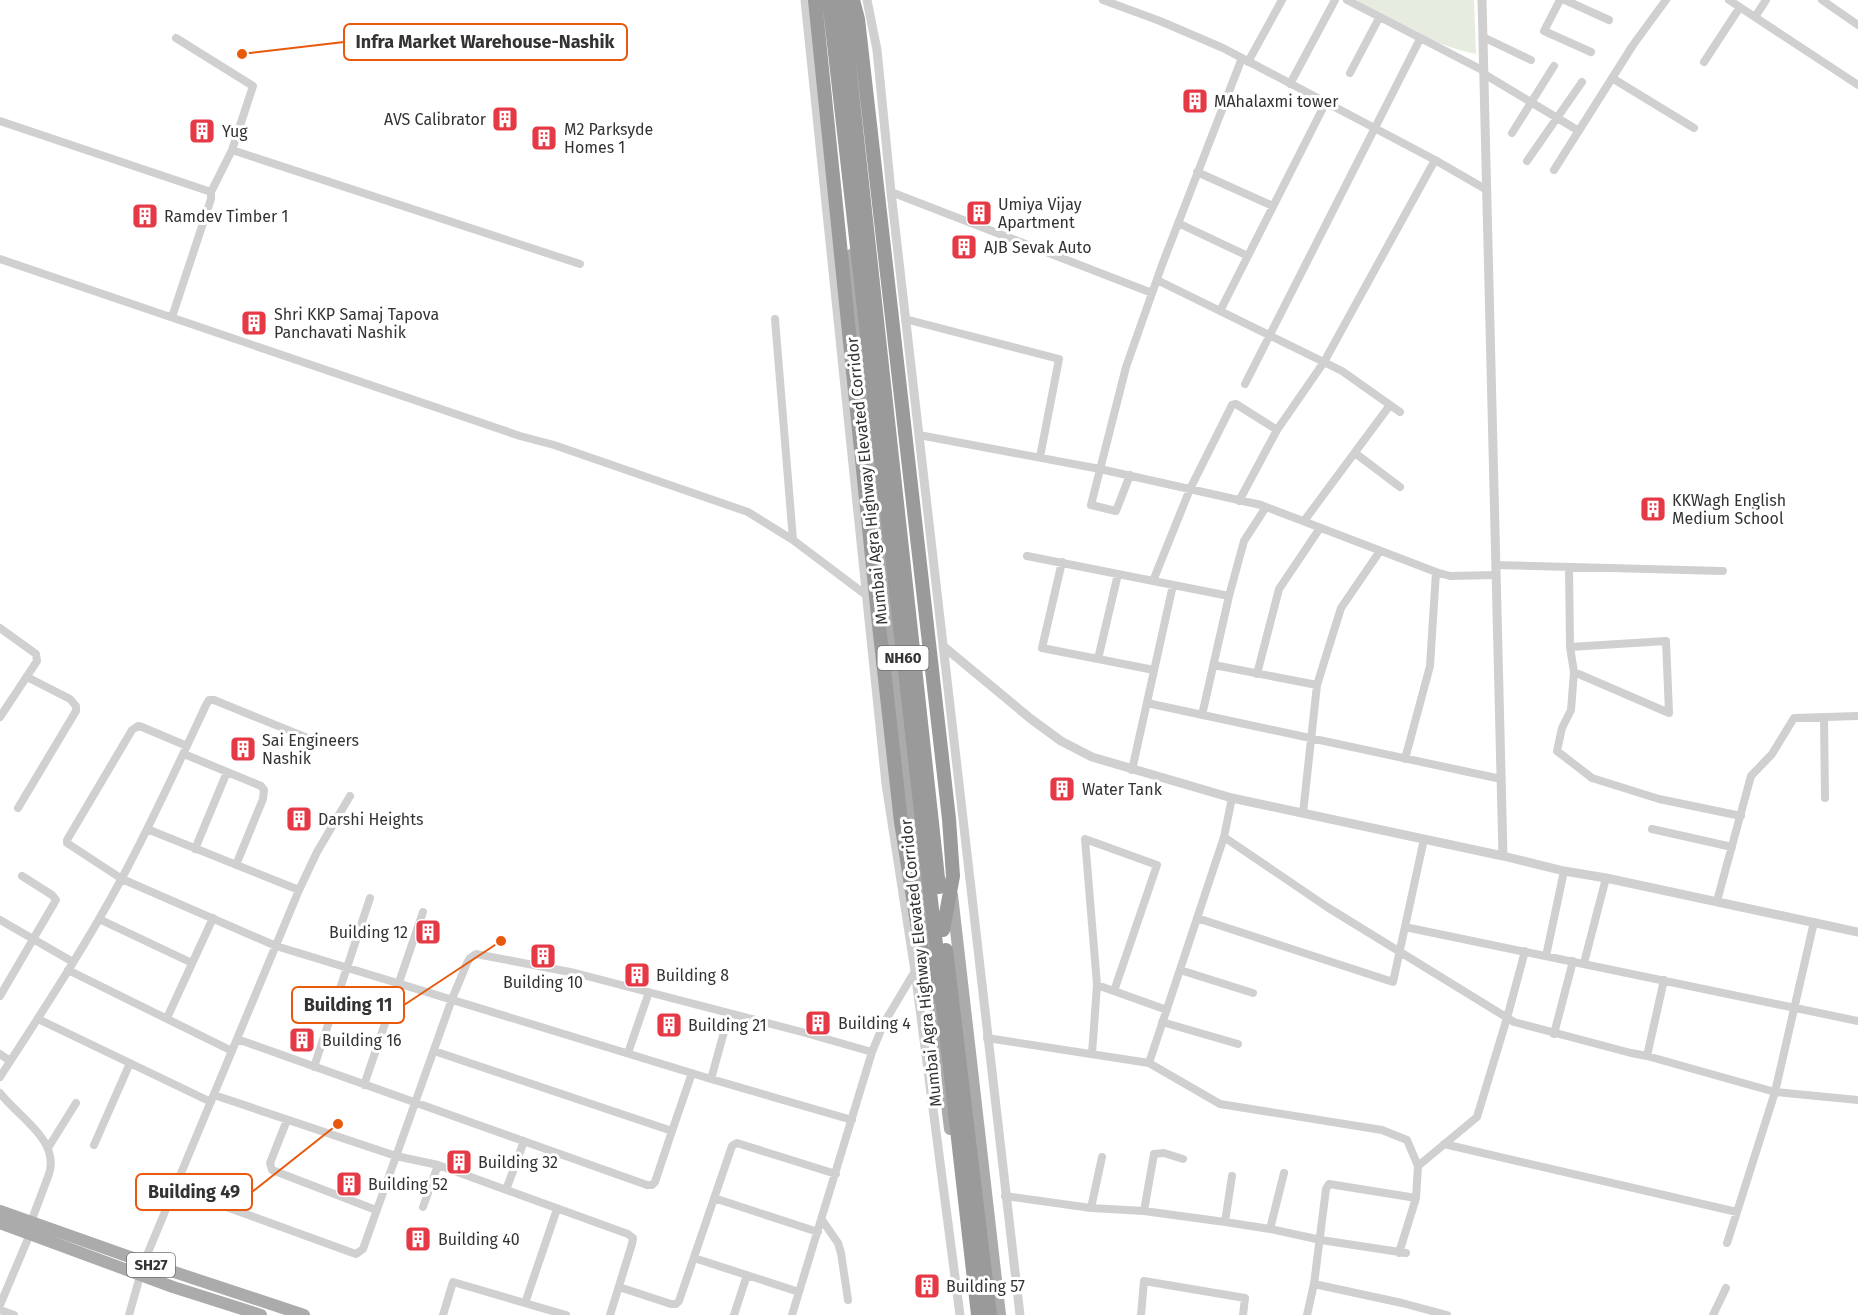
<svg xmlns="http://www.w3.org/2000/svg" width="1858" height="1315" viewBox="0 0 1858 1315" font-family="'Fira Sans',sans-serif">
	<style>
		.green { fill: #e6ecdf }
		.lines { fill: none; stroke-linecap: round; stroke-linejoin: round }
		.minor { stroke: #d0d0d0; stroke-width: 8 }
		.tertiary { stroke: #d0d0d0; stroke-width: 9 }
		.primary { stroke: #ababab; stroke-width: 12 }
		.motorway { stroke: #9a9a9a; stroke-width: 14 }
		.labels { text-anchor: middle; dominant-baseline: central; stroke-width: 6; stroke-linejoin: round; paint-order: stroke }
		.shield { fill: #fff; stroke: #707070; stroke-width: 1.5 }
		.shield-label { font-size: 15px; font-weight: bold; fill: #333 }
		.poi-label { font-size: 16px; fill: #333; stroke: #fff; text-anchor: start }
		.street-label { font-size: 16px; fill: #333; stroke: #fff }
		.leader { fill: none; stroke: #e8590c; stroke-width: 2 }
		.callout-dot { fill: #e8590c; stroke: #fff; stroke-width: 2 }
		.callout { fill: #fff; stroke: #e8590c; stroke-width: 2 }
		.callout-label { font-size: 18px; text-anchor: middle; font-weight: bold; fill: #333 }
	</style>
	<rect width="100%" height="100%" fill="#fff"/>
	<!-- green -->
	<path class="green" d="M1356 0H1474L1476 54C1434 46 1394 21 1356 0Z"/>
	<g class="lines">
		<!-- minor -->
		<path class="minor" d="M1103 0 1160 21 1223 48 1435 160 1487 190
			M1347 0 1484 71
			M1560 0 1544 31 1591 52
			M1565 0 1609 20
			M1729 0 1858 85
			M1822 0 1858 25
			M1755 17 1766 0
			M1483 37 1531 60
			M1248 62 1282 0
			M1704 62 1740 7
			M1350 73 1379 18
			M1484 74 1579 131
			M1612 78 1694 128
			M1290 84 1335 0
			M0 121 211 192
			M1512 133 1554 66
			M232 150 580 264
			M1527 161 1582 82
			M1554 170 1633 45 1666 0
			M1197 172 1273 206
			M891 192 1152 293
			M1178 223 1248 256
			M0 259 520 436 554 445 748 512 793 540 866 595
			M1157 280 1342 371 1400 412
			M1220 311 1326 102
			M172 317 211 199V192L232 150 253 86 176 38
			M775 319 793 540
			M905 319 1059 359 1040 457
			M1245 384 1420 39
			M919 435 1100 469 1261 505 1436 572 1450 576 1496 575
			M1355 453 1400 487
			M1130 475 1116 511 1091 505 1126 367 1162 265 1242 58
			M1239 501 1277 430 1324 362 1435 160
			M1304 521 1390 405
			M1027 556 1229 596
			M1062 562 1042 648 1098 659
			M1496 565 1723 571
			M1569 567 1570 647 1574 672 1571 710 1562 728 1557 751 1592 778 1659 799 1741 816
			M1118 574 1098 659 1154 670
			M1153 581 1190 489 1232 405 1236 404 1277 430
			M0 628 36 654 37 661 0 717
			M1570 647 1666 641 1669 713 1574 672
			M1214 665 1317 685
			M1257 674 1279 589 1320 528
			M1147 703 1501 779
			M1202 715 1229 596 1244 541 1266 507
			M1824 717 1825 798
			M187 746 142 727 138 726 132 730 67 840V843L122 879 276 946 711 1079 852 1120
			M184 754 261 786 264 790 263 799 236 865
			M1405 759 1430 666 1436 572
			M1132 770 1173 585
			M18 808 76 711V706L70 699 27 677
			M1303 813 1317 685 1341 608 1380 551
			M147 829 299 890
			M1652 829 1732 847
			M1224 837 1327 907 1514 1022 1631 1053 1647 1056 1775 1092 1858 1100
			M195 849 227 772
			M1717 901 1751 776 1772 754 1794 718 1858 716
			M1197 918 1393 982 1424 839
			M99 919 192 963
			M0 920 73 962
			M1405 927 1858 1021
			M1546 956 1564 871
			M1584 963 1606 878
			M68 970 232 1051
			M1180 970 1253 993
			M1114 991 1157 865 1085 839 1097 985 1167 1010
			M0 996 56 900 52 895 22 876
			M167 1018 213 918
			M38 1019 211 1102
			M1162 1022 1238 1044
			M1554 1034 1573 961
			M987 1038 1149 1063 1224 837 1232 798
			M237 1039 647 1185H652L655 1182 672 1131
			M434 1051 672 1131 692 1073
			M628 1053 649 992
			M0 1054 10 1061
			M1092 1054 1097 985
			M1647 1056 1664 980
			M1149 1063 1220 1104 1382 1130 1407 1140 1418 1166 1416 1198 1399 1253
			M314 1067 370 898
			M0 1077C42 1012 85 947 122 878 152 822 179 763 206 705L209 700H214L305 737
			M711 1079 729 1014
			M364 1085 423 912
			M0 1093C18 1117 60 1140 49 1174L31 1222
			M214 1095 396 1156 438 1165 628 1234 633 1238 632 1244 610 1315
			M287 1120 270 1163 272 1170 376 1210
			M1444 1144 1737 1212 1775 1092 1814 922
			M94 1145 130 1063
			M48 1148 76 1103
			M1418 1166 1477 1117 1507 1018 1525 951
			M174 1188 353 1253 356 1254 363 1249 452 999 467 963 470 958 476 954 575 973 802 1032 872 1052
			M506 1190 524 1141
			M1005 1196 1091 1208 1144 1211 1225 1222 1270 1229 1321 1240 1406 1253
			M714 1198 818 1232
			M423 1207 438 1165
			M1091 1208 1102 1157
			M1144 1211 1154 1154 1164 1153 1183 1159
			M822 1220 838 1243 841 1253 848 1300
			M1225 1222 1232 1176
			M1270 1229 1284 1173
			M1727 1243 1737 1212
			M694 1258 799 1292
			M1314 1284 1402 1303 1447 1315
			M619 1287 671 1304H676L679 1301 732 1146 737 1143 836 1174
			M525 1303 557 1209
			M0 1305 30 1234
			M0 1310 14 1315
			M129 1315 144 1262 299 890 317 852 350 796
			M443 1315 453 1282 566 1315
			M734 1315 747 1275
			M792 1315 872 1052 884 1023 915 971
			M1141 1315 1144 1281 1245 1298 1243 1315
			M1307 1315 1314 1284 1326 1189 1329 1184 1416 1198
			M1713 1315 1726 1288"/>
		<!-- tertiary -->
		<path class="tertiary" d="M805 0 886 784 915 971 960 1315
			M867 0 877 50 891 192 1020 1315
			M1482 0 1503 856
			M943 646 1031 719 1061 741 1092 757 1232 798 1503 856 1564 871 1606 878 1858 932"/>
		<!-- primary -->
		<path class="primary" d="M851 255 913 827 929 956
			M952 895 1000 1315
			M933 989 950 1129
			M0 1211 144 1262 304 1315
			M0 1223 173 1287 261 1315"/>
		<!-- motorway -->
		<path class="motorway" d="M815 0 878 616 901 822 920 942 930 982 940 999
			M829 0 978 1315
			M842 0 939 887
			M853 0 858 19 949 819 953 876 943 930
			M946 950 990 1315"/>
	</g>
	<!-- icons -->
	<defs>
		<symbol id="building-square" viewBox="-11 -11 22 22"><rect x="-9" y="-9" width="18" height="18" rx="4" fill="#e63946" stroke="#fff"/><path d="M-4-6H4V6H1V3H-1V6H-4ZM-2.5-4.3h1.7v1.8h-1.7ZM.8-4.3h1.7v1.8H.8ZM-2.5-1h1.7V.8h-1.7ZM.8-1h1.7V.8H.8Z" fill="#fff"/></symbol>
	</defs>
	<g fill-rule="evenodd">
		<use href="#building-square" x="1180" y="86" width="30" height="30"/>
		<use href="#building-square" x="490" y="104" width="30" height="30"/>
		<use href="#building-square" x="187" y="116" width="30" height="30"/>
		<use href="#building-square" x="529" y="123" width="30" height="30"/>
		<use href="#building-square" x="964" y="198" width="30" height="30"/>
		<use href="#building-square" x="130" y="201" width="30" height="30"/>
		<use href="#building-square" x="949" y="232" width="30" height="30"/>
		<use href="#building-square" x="239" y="308" width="30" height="30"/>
		<use href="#building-square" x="1638" y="494" width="30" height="30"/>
		<use href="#building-square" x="228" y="734" width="30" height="30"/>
		<use href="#building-square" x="1047" y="774" width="30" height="30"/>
		<use href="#building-square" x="284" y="804" width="30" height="30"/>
		<use href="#building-square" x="413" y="917" width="30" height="30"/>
		<use href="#building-square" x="528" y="941" width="30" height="30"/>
		<use href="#building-square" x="622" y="960" width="30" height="30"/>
		<use href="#building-square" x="803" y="1008" width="30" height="30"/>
		<use href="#building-square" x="654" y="1010" width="30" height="30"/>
		<use href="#building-square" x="287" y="1025" width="30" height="30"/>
		<use href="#building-square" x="444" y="1147" width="30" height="30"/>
		<use href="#building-square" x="334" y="1169" width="30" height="30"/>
		<use href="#building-square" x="403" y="1224" width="30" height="30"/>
		<use href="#building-square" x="912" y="1271" width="30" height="30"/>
	</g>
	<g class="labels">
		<!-- shield labels -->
		<g class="shield">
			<rect x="877.5" y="646" width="51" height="24" rx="4.5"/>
			<rect x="127" y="1253" width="48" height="24" rx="4.5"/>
		</g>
		<g class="shield-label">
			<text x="903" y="658">NH60</text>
			<text x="151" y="1265">SH27</text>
		</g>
		<!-- poi labels -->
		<g class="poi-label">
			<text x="1214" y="101">MAhalaxmi tower</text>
			<text x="486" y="119" text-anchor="end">AVS Calibrator</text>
			<text x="564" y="129">M2 Parksyde<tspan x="564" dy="18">Homes 1</tspan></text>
			<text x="222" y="131">Yug</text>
			<text x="998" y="204">Umiya Vijay<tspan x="998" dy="18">Apartment</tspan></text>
			<text x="164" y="216">Ramdev Timber 1</text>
			<text x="984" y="247">AJB Sevak Auto</text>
			<text x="274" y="314">Shri KKP Samaj Tapova<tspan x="274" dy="18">Panchavati Nashik</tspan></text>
			<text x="1672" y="500">KKWagh English<tspan x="1672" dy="18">Medium School</tspan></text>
			<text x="262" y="740">Sai Engineers<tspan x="262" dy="18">Nashik</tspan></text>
			<text x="1082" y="789">Water Tank</text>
			<text x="318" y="819">Darshi Heights</text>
			<text x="408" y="932" text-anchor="end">Building 12</text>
			<text x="656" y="975">Building 8</text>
			<text x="543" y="982" text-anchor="middle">Building 10</text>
			<text x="838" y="1023">Building 4</text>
			<text x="688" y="1025">Building 21</text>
			<text x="322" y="1040">Building 16</text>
			<text x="478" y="1162">Building 32</text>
			<text x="368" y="1184">Building 52</text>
			<text x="438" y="1239">Building 40</text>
			<text x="946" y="1286">Building 57</text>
		</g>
		<!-- street labels -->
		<g class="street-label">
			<text transform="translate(867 481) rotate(-96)">Mumbai Agra Highway Elevated Corridor</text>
			<text transform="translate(921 963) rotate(-96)">Mumbai Agra Highway Elevated Corridor</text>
		</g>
	</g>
	<!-- callouts -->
	<path class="leader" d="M242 54L344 42M501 941L404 1005M338 1124L252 1192"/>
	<g class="callout-dot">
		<circle cx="242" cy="54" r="6"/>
		<circle cx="501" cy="941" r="6"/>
		<circle cx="338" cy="1124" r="6"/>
	</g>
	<g class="callout">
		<rect x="344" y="24" width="283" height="36" rx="6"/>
		<rect x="292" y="987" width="112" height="36" rx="6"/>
		<rect x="136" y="1174" width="116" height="36" rx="6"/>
	</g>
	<g class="callout-label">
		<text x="485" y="48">Infra Market Warehouse-Nashik</text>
		<text x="348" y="1011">Building 11</text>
		<text x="194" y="1198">Building 49</text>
	</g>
</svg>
